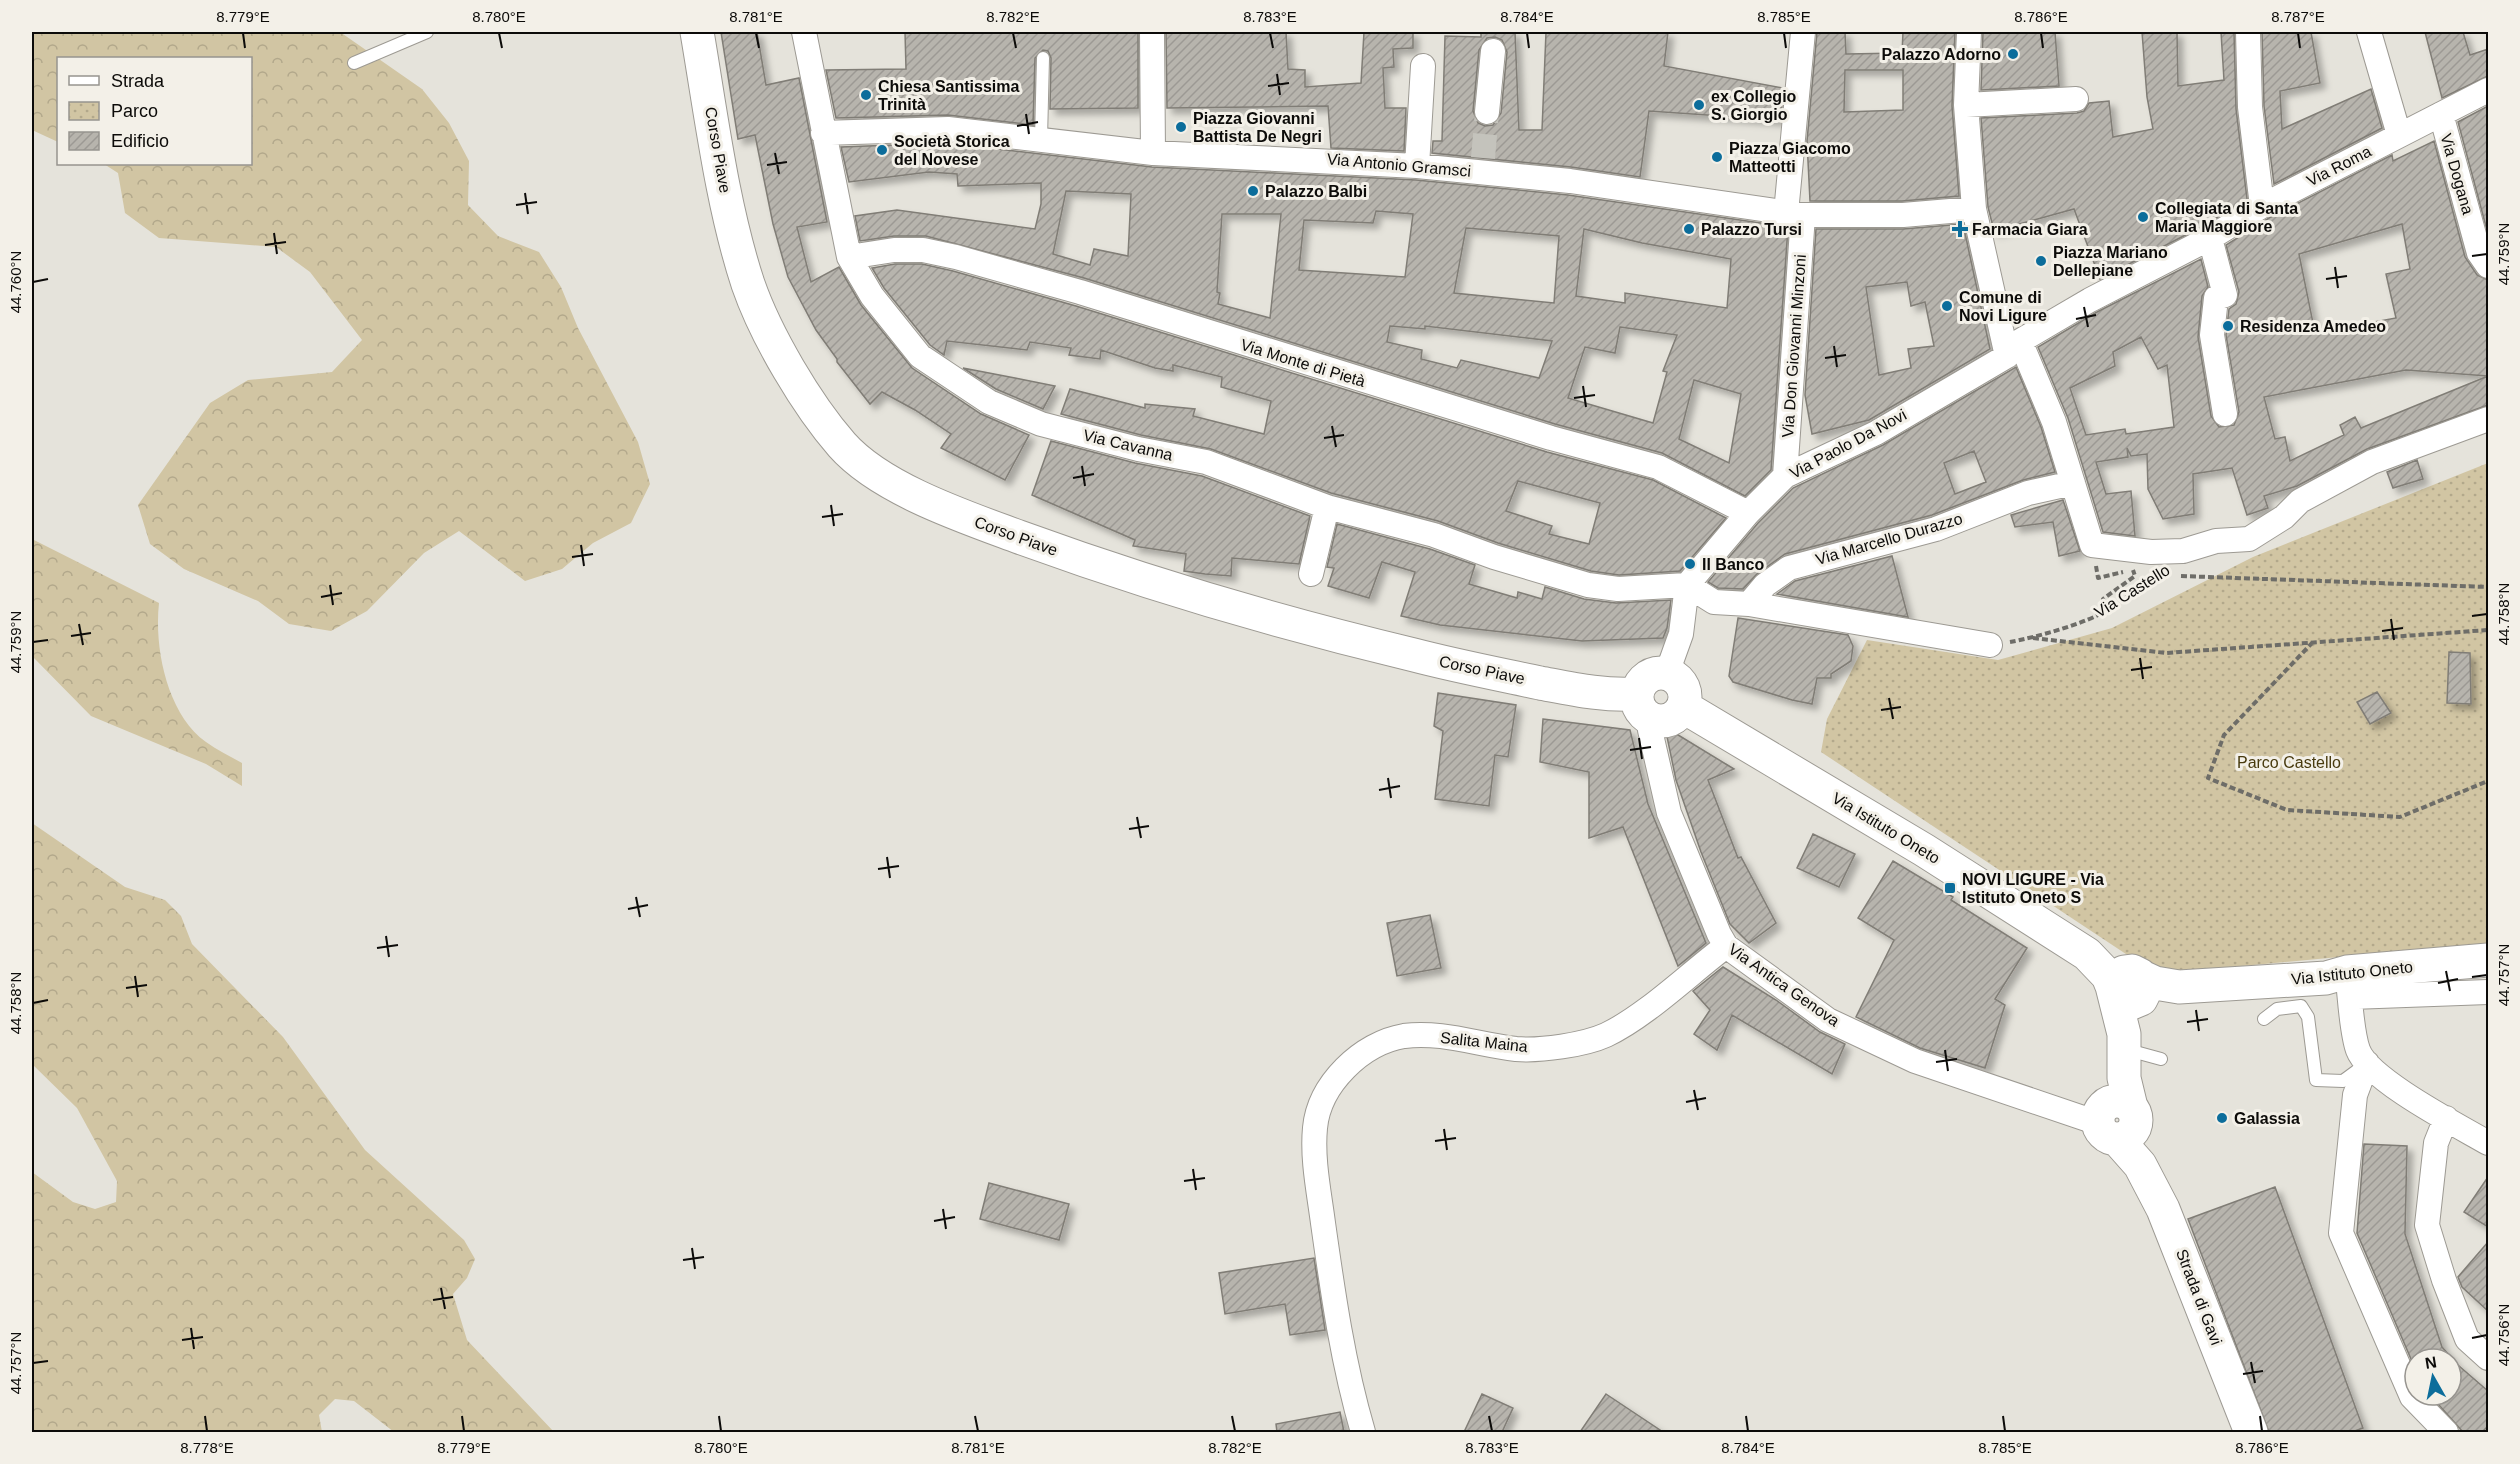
<svg xmlns="http://www.w3.org/2000/svg" width="2520" height="1464" viewBox="0 0 2520 1464" font-family="Arial,sans-serif">
	<style>
		.forest { fill: url(#forest-crowns) }
		.park { fill: url(#park-dots) }
		.building { fill: url(#building-hatch); stroke: #807d76; stroke-width: 1.5; fill-rule: evenodd; filter: url(#shadow) }
		.lines { fill: none; stroke-linecap: round; stroke-linejoin: round }
		.street-tunnel { stroke: #c4c3bc; stroke-width: 24; stroke-dasharray: 24 12; stroke-linecap: butt }
		.lane-casing { stroke: #9d9a93; stroke-width: 14 }
		.street-casing { stroke: #9d9a93; stroke-width: 26 }
		.secondary-casing { stroke: #9d9a93; stroke-width: 35 }
		.path { stroke: #6e6d68; stroke-width: 4; stroke-dasharray: 6 3; stroke-linecap: butt }
		.lane { stroke: #fff; stroke-width: 12 }
		.street { stroke: #fff; stroke-width: 24 }
		.secondary { stroke: #fff; stroke-width: 33 }
		.ticks { fill: none; stroke: #0c0b09; stroke-width: 2 }
		.poi-dot { fill: #0c6d9b; stroke: #f3f0e8; stroke-width: 2 }
		.labels { text-anchor: middle; dominant-baseline: central; stroke-width: 6; stroke-linejoin: round; paint-order: stroke }
		.poi-label { font-size: 16px; font-weight: bold; fill: #0c0b09; stroke: #f3f0e8; text-anchor: start }
		.street-label { font-size: 16px; fill: #0c0b09; stroke: #f3f0e8 }
		.park-label { font-size: 16px; fill: #483a0e; stroke: #f3f0e8 }
		.neatline { fill: none; stroke: #0c0b09; stroke-width: 2 }
		.ticks-label { font-size: 15px; text-anchor: middle; fill: #0c0b09 }
	</style>
	<defs>
		<pattern id="forest-crowns" width="20" height="18" patternUnits="userSpaceOnUse" patternTransform="scale(1.5)"><rect width="20" height="18" fill="#d1c5a3"/><path d="M2 6a3 3 0 1 1 6 0M12 15a3 3 0 1 1 6 0" fill="none" stroke="#b2a88b"/></pattern>
		<pattern id="park-dots" width="8" height="8" patternUnits="userSpaceOnUse" patternTransform="scale(1.5)"><rect width="8" height="8" fill="#d1c5a3"/><path d="M2 2h.1M6 6h.1" fill="none" stroke="#b2a88b" stroke-width="1.8" stroke-linecap="round"/></pattern>
		<pattern id="building-hatch" width="6" height="6" patternUnits="userSpaceOnUse" patternTransform="scale(1.5)"><rect width="6" height="6" fill="#b7b4ad"/><path d="M-1 1l2-2M0 6l6-6M5 7l2-2" fill="none" stroke="#9c9994"/></pattern>
		<filter id="shadow"><feDropShadow dx="5.5" dy="5.5" stdDeviation="3" flood-color="#0004"/></filter>
	</defs>
	<rect width="100%" height="100%" fill="#e5e3db"/>
	<!-- forest -->
	<path class="forest" d="M32 32H340L422 89 449 123 469 161 468 205 498 236 539 252 561 287 578 328 638 442 650 484 631 523 593 543 562 569 525 581 459 531 424 553 367 611 331 631 289 624 258 601 184 569 150 544 138 505 210 403 248 380 332 372 362 340 310 272 276 247 159 238 125 213 118 173 104 164H250V58H58V142L32 130Z
		M32 539 159 603C154 648 167 714 206 742 217 750 230 756 242 763V786L206 764 91 716 32 656Z
		M32 823 125 887 165 900 181 916 192 944 283 1037 365 1150 464 1240 475 1259 467 1278 453 1294 467 1340 554 1432H394L354 1401 335 1399 319 1415 322 1432H32V1172L73 1202 95 1209 116 1202 117 1181 77 1108 32 1064Z"/>
	<!-- park -->
	<path class="park" d="M2488 463V943L2221 968 2178 970 2141 964 1821 752 1827 719 1867 640 1998 660 2112 628 2253 557Z"/>
	<!-- building -->
	<path class="building" d="M721 32H757L766 85 799 78 827 222 797 227 811 282 839 267 861 305 912 368 981 414 1029 435 1005 480 941 448 951 434 915 410 882 392 870 404 837 362V359L816 330 788 277 773 224 755 135 738 139Z
		M905 32H1138V108L1050 109 1051 58 1048 51 1043 50 1035 58 1033 125 948 115 836 118 826 70 906 69Z
		M1166 32H1286L1288 69 1305 70V87L1361 83 1364 32H1413V48L1393 49 1394 67 1383 68 1385 108H1406L1404 151 1331 148 1328 106 1167 108Z
		M1481 32H1515L1519 130H1542L1546 32H1668L1664 66 1783 88 1780 120 1649 111 1640 177 1571 167 1432 153 1433 141H1442L1445 36 1481 37ZM1495 37 1502 40 1507 52 1501 113 1493 125 1485 126 1478 123 1473 111 1479 50 1487 38Z
		M1817 32H1845L1846 54 1902 53 1903 32H1955L1952 106 1959 196 1902 201H1810L1807 141ZM1845 70H1903V110L1844 112Z
		M1983 32H2055L2059 86 1981 90Z
		M2142 32H2177L2178 86 2224 80 2221 32H2234L2236 109 2247 199 2203 226 2100 279 2074 209 1994 231 1988 207 1981 118 2077 113 2084 111 2089 103 2109 101 2113 137 2153 129 2147 97Z
		M2262 32H2311L2320 83 2280 91 2282 129 2371 89 2382 128 2274 184 2264 106Z
		M2425 32H2463L2470 55 2488 49V76L2442 98Z
		M2488 106V234L2458 122Z
		M2434 141 2465 257 2477 275 2488 280V405L2367 449 2297 486 2264 496 2268 508 2247 515 2232 468 2193 474 2194 514 2163 519 2148 489 2147 454 2131 456 2127 448 2128 457 2096 462 2106 494 2131 491 2135 536 2103 532 2068 418 2038 347 2097 312 2201 259 2208 287 2202 296 2198 337 2211 416 2219 427 2234 425 2239 412 2226 335 2229 309 2236 304 2239 292 2226 245 2269 218 2392 155 2393 161ZM2402 224 2410 269 2386 274 2396 318 2315 333 2299 254ZM2141 337 2158 369 2167 365 2174 427 2126 434 2125 429 2086 435 2070 388 2115 366 2113 352ZM2406 370 2488 376 2361 428 2355 417 2340 425 2344 435 2290 461 2285 437 2275 439 2264 397Z
		M947 143 1152 167 1416 180 1568 195 1788 227 1771 470 1745 496 1662 453 1555 424 1084 278 926 236H894L860 241 855 216 897 210 1035 229 1041 204V183L958 186 957 174 929 172 849 182 841 147ZM1066 191 1131 194 1128 256 1094 249 1090 265 1053 254ZM1376 211 1413 214 1405 277 1299 270 1304 220 1373 223ZM1222 214H1281L1270 318 1218 304 1220 293 1217 292ZM1466 228 1559 236 1554 303 1454 293ZM1584 229 1642 243 1731 259 1727 308 1625 293V303L1576 296ZM1390 326 1425 329V326L1552 341 1539 378 1461 360 1457 368 1421 359 1422 350 1387 342ZM1620 327 1677 335 1663 371 1667 372 1653 423 1568 398 1585 347 1615 353ZM1694 380 1741 394 1729 463 1679 439Z
		M1963 224 1990 349 1869 420 1812 434 1805 395 1816 229H1903ZM1907 282 1911 306 1925 302 1934 346 1908 349 1911 368 1879 375 1866 287Z
		M895 264H922L953 271 1076 306 1547 452 1653 480 1726 518 1680 571 1619 575 1591 571 1498 543 1438 521 1331 493 1211 449 1141 435 1061 414 1070 389 1145 408V404L1195 409 1193 416 1264 434 1271 401 1221 387 1222 377 1173 365V371L1155 368 1101 350 1100 359 1069 355 1071 348 1030 342 1027 350 947 341 944 355 930 345 884 288 872 268ZM1518 481 1600 503 1589 544 1549 534 1552 526 1506 511Z
		M2016 367 2041 427 2055 472 2023 480 1932 515 1785 554 1757 574 1743 589 1718 588 1708 582 1758 523 1793 488 1883 445ZM1974 451 1986 482 1955 494 1944 463Z
		M963 368 1015 378 1055 386 1043 409 996 389Z
		M1051 441 1135 463 1202 476 1310 516 1299 564 1232 558 1231 576 1205 574 1184 571 1186 554 1133 546 1135 540 1032 495Z
		M2417 460 2423 479 2393 488 2387 472Z
		M2063 500 2080 551 2059 556 2053 522 2015 527 2011 515Z
		M1337 524 1430 549 1475 565 1469 584 1517 598 1518 592 1542 599 1545 587 1584 599 1616 603 1671 600 1667 628 1663 638 1582 641 1440 625 1401 616 1415 572 1382 562 1369 598 1328 586 1334 568 1327 567Z
		M1892 556 1908 617 1777 594 1795 581Z
		M1738 618 1848 635 1853 646 1851 661 1831 674V678H1817L1812 704 1792 700 1733 682 1729 676Z
		M2449 652 2470 653 2471 704 2447 703Z
		M2377 692 2391 713 2370 724 2357 702Z
		M1438 693 1516 705 1508 757 1495 755 1489 806 1435 799 1443 731 1434 726Z
		M1543 719 1630 730 1648 804 1706 943 1678 966 1623 827 1589 838V772L1540 762Z
		M1665 727 1734 769 1708 780 1738 858 1741 857 1776 923 1749 943 1730 924 1701 852 1676 780Z
		M1813 834 1855 854 1839 887 1797 868Z
		M1893 861 1953 897 1951 900 2027 948 1995 999 2005 1005 1985 1068 1920 1048 1856 1017 1894 940 1858 918Z
		M1430 915 1441 968 1397 976 1387 923Z
		M1723 967 1776 1000 1820 1032 1845 1044 1832 1074 1732 1015 1717 1050 1694 1034 1710 1010 1693 991Z
		M2364 1144 2407 1146 2405 1234 2442 1347 2453 1359H2411L2357 1233Z
		M2488 1177V1227L2464 1212Z
		M989 1183 1069 1204 1059 1240 980 1219Z
		M2275 1187 2363 1428 2352 1432H2269L2188 1219Z
		M2488 1242V1311L2462 1287 2458 1277Z
		M1314 1258 1325 1330 1290 1335 1285 1304 1225 1314 1219 1273Z
		M2451 1359 2488 1391V1426L2482 1432H2463L2430 1395H2451Z
		M1482 1394 1513 1408 1502 1432H1464Z
		M1606 1394 1663 1432H1580Z
		M1340 1412 1344 1432H1277L1276 1424Z"/>
	<g class="lines">
		<!-- street-tunnel -->
		<path class="street-tunnel" d="M1483 158 1487 112"/>
		<defs>
			<path id="lane" d="M354 63 427 32
				M1041 139 1043 58
				M2264 1019 2277 1009 2301 1006 2308 1017 2316 1080 2343 1081 2362 1067
				M2125 1053H2139L2161 1059"/>
			<path id="street" d="M804 32 849 257 872 296 920 356 989 402 1041 424 1138 449 1206 462 1327 507 1434 535 1494 557 1588 585 1618 589 1687 585 1748 513 1785 476 1876 433 2007 356 2020 341 2090 300 2210 238 2262 206 2488 90
				M1152 32 1153 153
				M1969 32 1966 105 1974 209 2007 356
				M2248 32 2250 107 2262 206
				M2369 32 2399 135
				M1966 105 2076 99
				M1487 112 1493 51
				M2441 114 2479 253 2488 266
				M823 133 948 129 1153 153 1417 166 1570 181 1803 215H1903L1974 209
				M1417 166 1423 66
				M1786 213 1803 32
				M2210 238 2225 295 2216 298 2212 335 2225 414
				M849 257 894 250H923L956 257 1080 292 1551 438 1658 467 1748 513
				M2020 341 2054 422 2092 545 2151 552 2183 551 2216 541 2249 539 2284 517 2300 501 2372 462 2488 419
				M1785 476 1803 215
				M1311 574 1327 507
				M1749 604 1765 585 1789 568 1936 529 2028 493 2073 483
				M1667 673 1681 634 1687 585 1714 602 1749 604 1990 645
				M1651 721 1650 730 1669 813 1719 934 1726 946 1828 1020 1915 1061 2098 1123
				M2347 972C2350 993 2351 1031 2358 1050 2369 1080 2459 1126 2488 1143
				M2351 997 2488 992
				M2367 1063 2355 1095 2341 1233 2412 1397 2446 1432
				M2446 1118 2436 1143 2427 1225 2444 1280 2467 1339 2488 1358
				M1363 1432C1343 1364 1333 1294 1323 1223 1319 1192 1312 1159 1315 1128 1319 1084 1362 1043 1404 1036 1442 1031 1479 1045 1516 1049 1540 1051 1584 1045 1606 1035 1646 1016 1690 973 1726 946"/>
			<path id="secondary" d="M697 32C711 114 722 205 748 284 766 336 807 405 842 445 881 489 965 517 1019 537 1148 584 1280 623 1414 655 1456 666 1498 674 1540 683 1572 689 1603 696 1636 694
				M1637 697a24 24 0 1 1 48 0a24 24 0 1 1-48 0Z
				M1684 707 1924 850 2087 954 2108 976 2112 986
				M2142 977 2155 983 2179 987 2326 978 2347 972 2488 960
				M2118 1000 2129 1004 2141 999 2146 989 2140 975 2132 971 2124 972 2117 976 2112 986 2124 1034V1078L2131 1107
				M2098 1120a19 19 0 1 1 38 0a19 19 0 1 1-38 0Z
				M2117 1139 2140 1165 2163 1209 2251 1432"/>
		</defs>
		<!-- lane casing -->
		<use href="#lane" class="lane-casing"/>
		<!-- street casing -->
		<use href="#street" class="street-casing"/>
		<!-- secondary casing -->
		<use href="#secondary" class="secondary-casing"/>
		<!-- path -->
		<path class="path" d="M2096 566 2098 578 2123 572
			M2181 576 2488 587
			M2105 612 2103 599 2135 576 2133 570
			M2033 638 2166 653 2488 630
			M2010 642C2033 638 2088 623 2107 610 2124 599 2138 585 2156 575
			M2313 642 2224 735 2208 778 2287 810 2400 817 2488 781"/>
		<!-- lane -->
		<use href="#lane" class="lane"/>
		<!-- street -->
		<use href="#street" class="street"/>
		<!-- secondary -->
		<use href="#secondary" class="secondary"/>
	</g>
	<!-- ticks -->
	<path class="ticks" d="M243 33 245 48M499 33 502 48M756 33 759 48M1013 33 1016 48M1270 33 1273 48M1527 33 1529 48M1784 33 1786 48M2041 33 2043 48M2298 33 2300 48M1277 74 1280 95M1268 86 1289 83M1026 114 1029 134M1017 126 1038 122M775 153 779 174M767 165 787 162M525 193 528 214M516 205 537 202M274 233 277 254M265 245 286 242M2472 256 2487 254M2335 267 2338 288M2326 279 2347 276M33 282 48 279M2084 307 2088 327M2076 319 2096 315M1834 346 1837 367M1825 358 1846 355M1583 386 1586 407M1574 398 1595 395M1332 426 1336 447M1324 438 1344 435M1082 466 1085 486M1073 478 1094 474M831 505 834 526M822 517 843 514M581 545 584 566M572 557 593 554M330 585 333 605M321 597 342 593M2472 616 2487 614M2391 619 2394 640M79 624 83 645M2382 631 2403 628M71 636 91 633M33 642 48 640M2140 658 2143 679M2131 670 2152 667M1889 698 1893 719M1881 710 1901 707M1639 738 1642 759M1630 750 1651 747M1388 778 1391 798M1379 790 1400 786M1137 817 1141 838M1129 829 1149 826M887 857 890 878M878 869 899 866M636 897 640 917M628 909 648 905M386 936 389 957M377 948 398 945M2446 971 2450 991M135 976 138 997M2472 977 2487 975M2438 983 2458 979M126 988 147 985M33 1003 48 1000M2196 1010 2199 1031M2187 1022 2208 1019M1945 1050 1948 1071M1936 1062 1957 1059M1694 1090 1698 1110M1686 1102 1706 1098M1444 1129 1447 1150M1435 1141 1456 1138M1193 1169 1196 1190M1184 1181 1205 1178M943 1209 946 1229M934 1221 955 1217M692 1248 695 1269M683 1260 704 1257M441 1288 445 1309M433 1300 453 1297M191 1328 194 1349M2472 1338 2487 1335M182 1340 203 1337M2251 1362 2255 1383M33 1363 48 1361M2243 1374 2263 1371M205 1416 207 1431M462 1416 464 1431M719 1416 721 1431M975 1416 978 1431M1232 1416 1235 1431M1489 1416 1492 1431M1746 1416 1748 1431M2003 1416 2005 1431M2260 1416 2262 1431"/>
	<!-- markers -->
	<g class="poi-dot">
		<circle cx="2013" cy="54" r="6"/>
		<circle cx="866" cy="95" r="6"/>
		<circle cx="1699" cy="105" r="6"/>
		<circle cx="1181" cy="127" r="6"/>
		<circle cx="882" cy="150" r="6"/>
		<circle cx="1717" cy="157" r="6"/>
		<circle cx="1253" cy="191" r="6"/>
		<circle cx="2143" cy="217" r="6"/>
		<circle cx="1689" cy="229" r="6"/>
		<path d="M1957 220h6v6h6v6h-6v6h-6v-6h-6v-6h6z"/>
		<circle cx="2041" cy="261" r="6"/>
		<circle cx="1947" cy="306" r="6"/>
		<circle cx="2228" cy="326" r="6"/>
		<circle cx="1690" cy="564" r="6"/>
		<rect x="1944" y="882" width="12" height="12" rx="3"/>
		<circle cx="2222" cy="1118" r="6"/>
	</g>
	<g class="labels">
		<!-- poi labels -->
		<g class="poi-label">
			<text x="2001" y="54" text-anchor="end">Palazzo Adorno</text>
			<text x="878" y="86">Chiesa Santissima<tspan x="878" dy="18">Trinità</tspan></text>
			<text x="1711" y="96">ex Collegio<tspan x="1711" dy="18">S. Giorgio</tspan></text>
			<text x="1193" y="118">Piazza Giovanni<tspan x="1193" dy="18">Battista De Negri</tspan></text>
			<text x="894" y="141">Società Storica<tspan x="894" dy="18">del Novese</tspan></text>
			<text x="1729" y="148">Piazza Giacomo<tspan x="1729" dy="18">Matteotti</tspan></text>
			<text x="1265" y="191">Palazzo Balbi</text>
			<text x="2155" y="208">Collegiata di Santa<tspan x="2155" dy="18">Maria Maggiore</tspan></text>
			<text x="1701" y="229">Palazzo Tursi</text>
			<text x="1972" y="229">Farmacia Giara</text>
			<text x="2053" y="252">Piazza Mariano<tspan x="2053" dy="18">Dellepiane</tspan></text>
			<text x="1959" y="297">Comune di<tspan x="1959" dy="18">Novi Ligure</tspan></text>
			<text x="2240" y="326">Residenza Amedeo</text>
			<text x="1702" y="564">Il Banco</text>
			<text x="1962" y="879">NOVI LIGURE - Via<tspan x="1962" dy="18">Istituto Oneto S</tspan></text>
			<text x="2234" y="1118">Galassia</text>
		</g>
		<!-- street labels -->
		<g class="street-label">
			<text transform="translate(718 150) rotate(80)">Corso Piave</text>
			<text transform="translate(1399 165) rotate(5)">Via Antonio Gramsci</text>
			<text transform="translate(2339 166) rotate(-27)">Via Roma</text>
			<text transform="translate(2457 174) rotate(74)">Via Dogana</text>
			<text transform="translate(1794 346) rotate(-86)">Via Don Giovanni Minzoni</text>
			<text transform="translate(1303 363) rotate(17)">Via Monte di Pietà</text>
			<text transform="translate(1848 444) rotate(-28)">Via Paolo Da Novi</text>
			<text transform="translate(1128 445) rotate(13)">Via Cavanna</text>
			<text transform="translate(1016 536) rotate(20)">Corso Piave</text>
			<text transform="translate(1889 539) rotate(-16)">Via Marcello Durazzo</text>
			<text transform="translate(2132 591) rotate(-32)">Via Castello</text>
			<text transform="translate(1482 670) rotate(12)">Corso Piave</text>
			<text transform="translate(1886 828) rotate(31)">Via Istituto Oneto</text>
			<text transform="translate(2352 973) rotate(-6)">Via Istituto Oneto</text>
			<text transform="translate(1784 985) rotate(35)">Via Antica Genova</text>
			<text transform="translate(1484 1042) rotate(6)">Salita Maina</text>
			<text transform="translate(2199 1297) rotate(69)">Strada di Gavi</text>
		</g>
		<!-- park labels -->
		<g class="park-label">
			<text x="2289" y="762">Parco Castello</text>
		</g>
	</g>
	<!-- border -->
	<rect width="2520" height="1464" fill="none" stroke="#f3f0e8" stroke-width="66"/>
	<!-- legend -->
	<rect x="57" y="57" width="195" height="108" fill="#f3f0e8" stroke="#97948f" stroke-width="1.5"/>
	<rect x="69" y="76" width="30" height="9" fill="#ffffff" stroke="#97948f" stroke-width="1.5"/>
	<text x="111" y="87" font-size="18" fill="#0c0b09">Strada</text>
	<rect x="69" y="102" width="30" height="18" fill="url(#park-dots)" stroke="#97948f" stroke-width="1.5"/>
	<text x="111" y="117" font-size="18" fill="#0c0b09">Parco</text>
	<rect x="69" y="132" width="30" height="18" fill="url(#building-hatch)" stroke="#97948f" stroke-width="1.5"/>
	<text x="111" y="147" font-size="18" fill="#0c0b09">Edificio</text>
	<!-- north arrow -->
	<g transform="translate(2433 1377) rotate(351)"><circle r="28" fill="#f3f0e8" stroke="#97948f" stroke-width="1.5"/>
	<path d="M0-4.5L10 22L0 15L-10 22Z" fill="#0c6d9b"/>
	<text y="-9" font-size="16" font-weight="bold" text-anchor="middle" fill="#0c0b09">N</text>
	</g>
	<rect x="33" y="33" width="2454" height="1398" class="neatline"/>
	<g class="ticks-label">
		<text x="243" y="22">8.779°E</text>
		<text x="499" y="22">8.780°E</text>
		<text x="756" y="22">8.781°E</text>
		<text x="1013" y="22">8.782°E</text>
		<text x="1270" y="22">8.783°E</text>
		<text x="1527" y="22">8.784°E</text>
		<text x="1784" y="22">8.785°E</text>
		<text x="2041" y="22">8.786°E</text>
		<text x="2298" y="22">8.787°E</text>
		<text transform="translate(2504 254) rotate(-90)" y="5">44.759°N</text>
		<text transform="translate(16 282) rotate(-90)" y="5">44.760°N</text>
		<text transform="translate(2504 614) rotate(-90)" y="5">44.758°N</text>
		<text transform="translate(16 642) rotate(-90)" y="5">44.759°N</text>
		<text transform="translate(2504 975) rotate(-90)" y="5">44.757°N</text>
		<text transform="translate(16 1003) rotate(-90)" y="5">44.758°N</text>
		<text transform="translate(2504 1335) rotate(-90)" y="5">44.756°N</text>
		<text transform="translate(16 1363) rotate(-90)" y="5">44.757°N</text>
		<text x="207" y="1453">8.778°E</text>
		<text x="464" y="1453">8.779°E</text>
		<text x="721" y="1453">8.780°E</text>
		<text x="978" y="1453">8.781°E</text>
		<text x="1235" y="1453">8.782°E</text>
		<text x="1492" y="1453">8.783°E</text>
		<text x="1748" y="1453">8.784°E</text>
		<text x="2005" y="1453">8.785°E</text>
		<text x="2262" y="1453">8.786°E</text>
	</g>
</svg>
